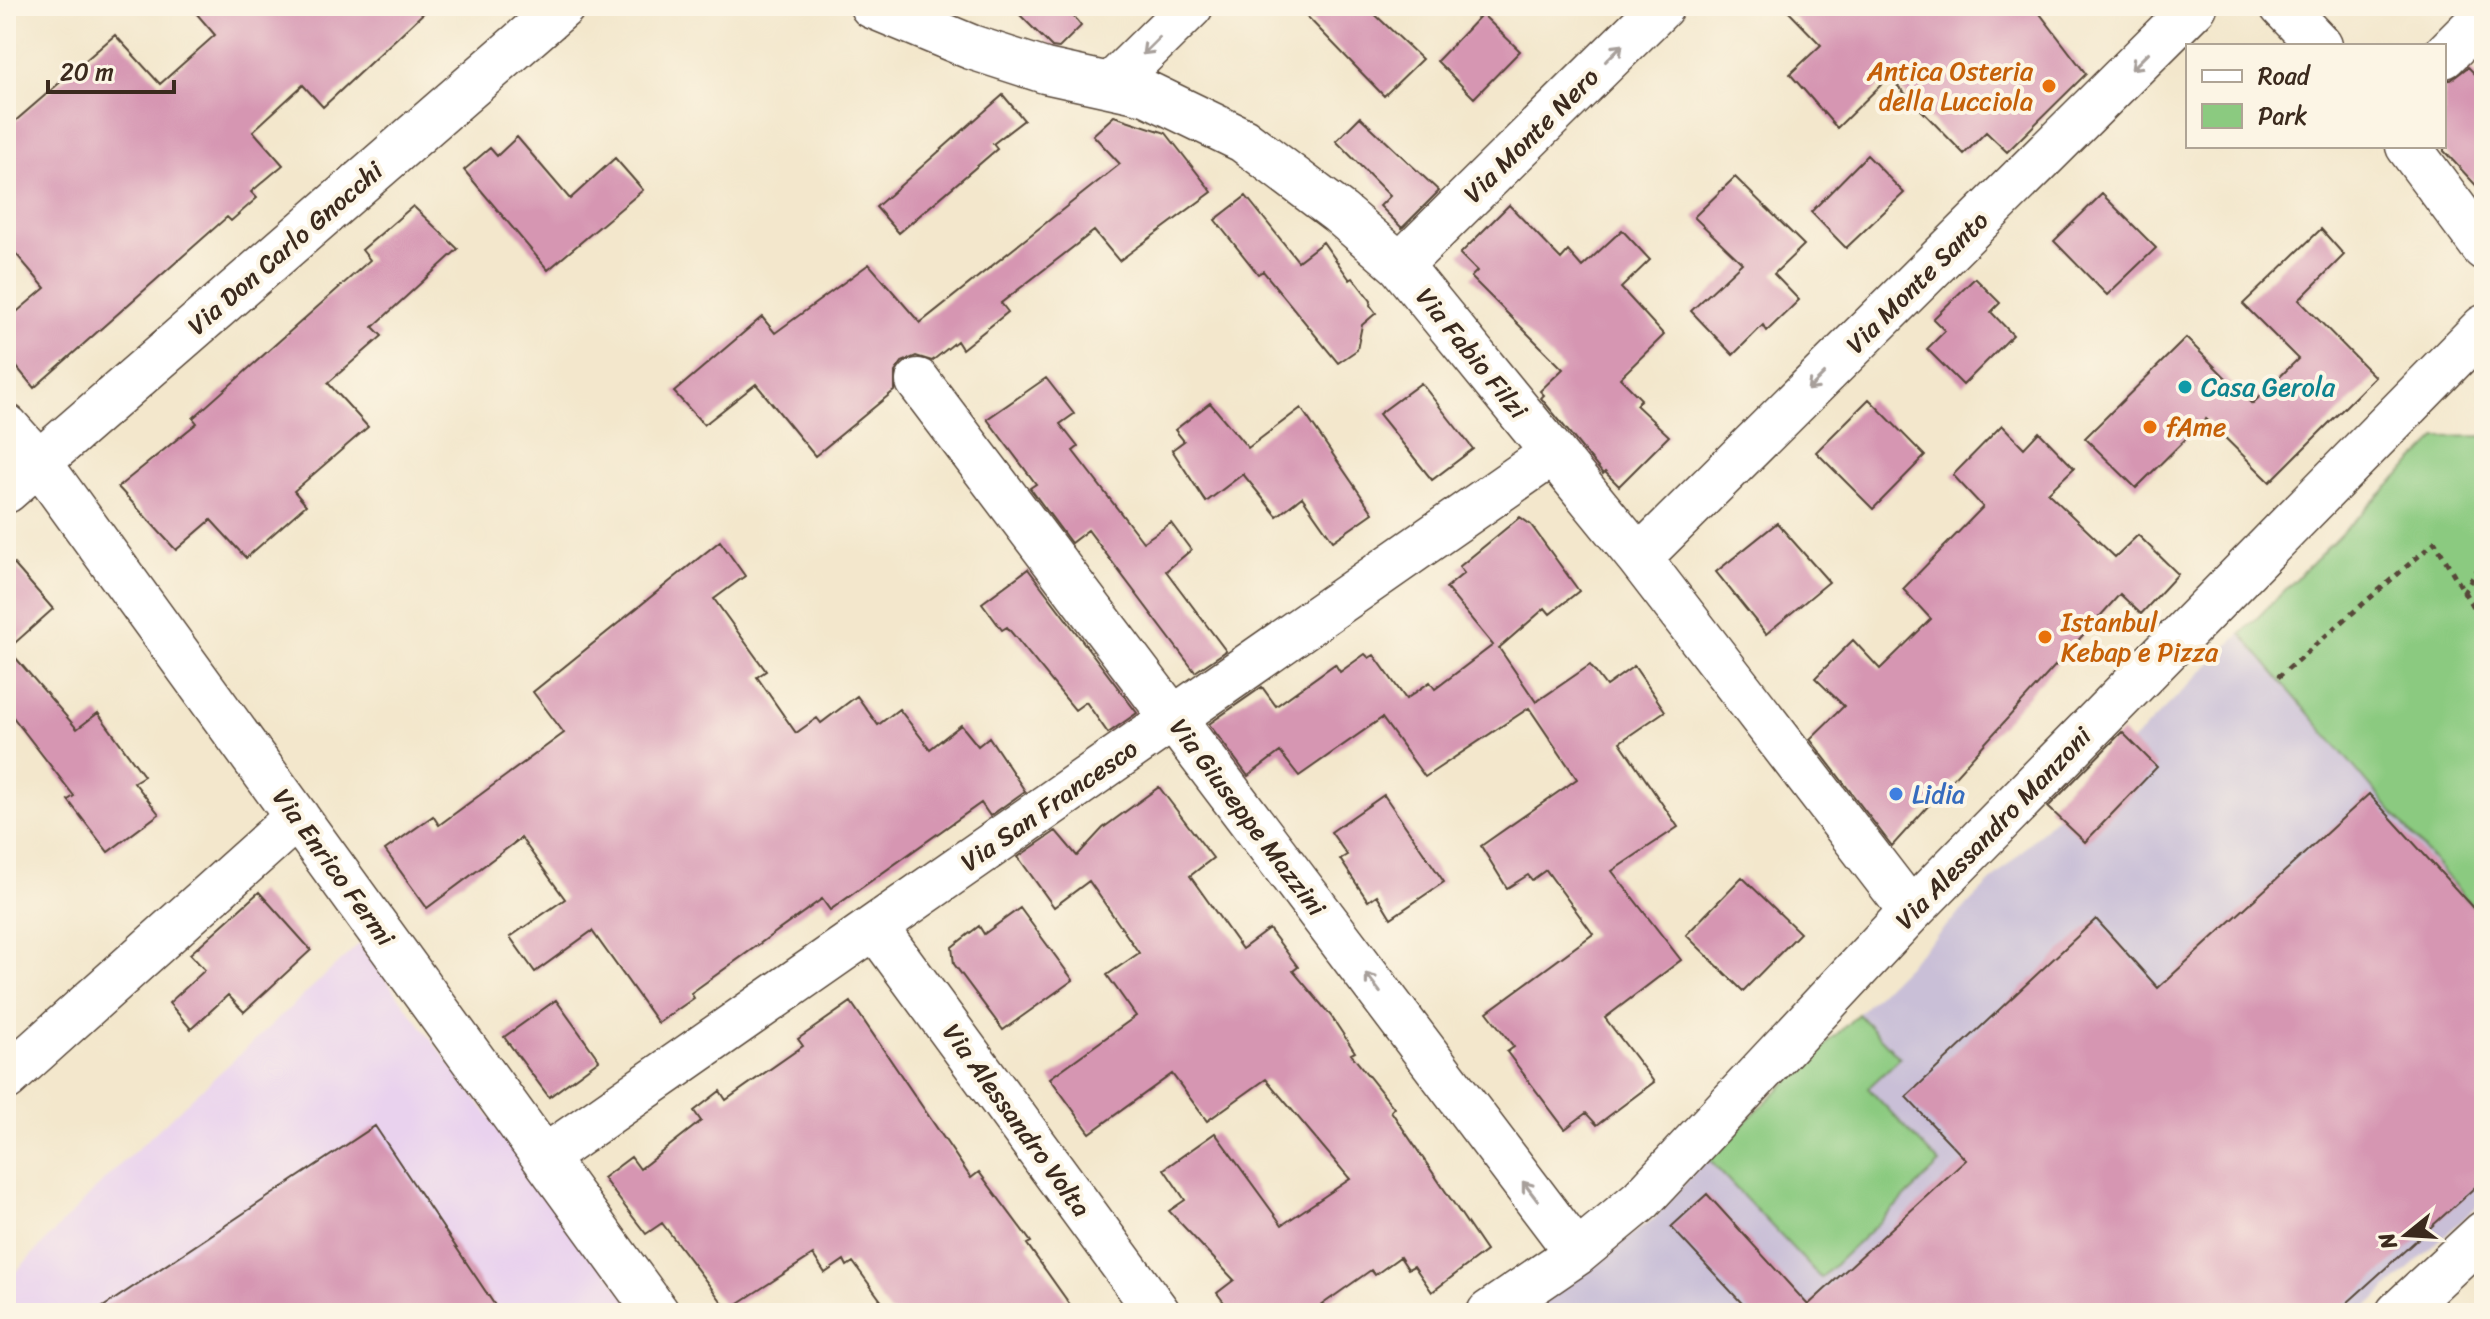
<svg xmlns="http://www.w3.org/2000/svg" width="2490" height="1319" viewBox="0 0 2490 1319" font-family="Sriracha,sans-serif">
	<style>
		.built { fill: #e9d2ee }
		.industrial { fill: #c9bfd7 }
		.green { fill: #8bca80; stroke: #637a4f; stroke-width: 2 }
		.building { fill: #d696b2 }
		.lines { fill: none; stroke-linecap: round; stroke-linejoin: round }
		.minor-casing { stroke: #574638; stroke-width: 47 }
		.path { stroke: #574638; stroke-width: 5; stroke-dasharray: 6 6; stroke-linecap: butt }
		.minor { stroke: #fff; stroke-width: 44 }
		.oneway { stroke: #a79f9a }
		.food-dot { fill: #e8710a; stroke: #fcf5e5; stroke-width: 3 }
		.culture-dot { fill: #0f9aa8; stroke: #fcf5e5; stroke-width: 3 }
		.shop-dot { fill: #3f7fe0; stroke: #fcf5e5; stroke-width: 3 }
		.labels { text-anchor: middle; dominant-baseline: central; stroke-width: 8; stroke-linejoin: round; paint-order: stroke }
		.food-label { font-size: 26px; fill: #c56008; stroke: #fcf5e5; text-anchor: start }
		.street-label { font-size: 26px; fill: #3b2a1e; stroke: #fcf5e5 }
		.culture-label { font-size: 26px; fill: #0d838f; stroke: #fcf5e5; text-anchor: start }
		.shop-label { font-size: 26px; fill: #366cbe; stroke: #fcf5e5; text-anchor: start }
	</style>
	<rect width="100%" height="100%" fill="#fcf5e5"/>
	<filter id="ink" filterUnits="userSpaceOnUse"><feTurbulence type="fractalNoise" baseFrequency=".0125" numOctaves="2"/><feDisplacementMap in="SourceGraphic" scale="16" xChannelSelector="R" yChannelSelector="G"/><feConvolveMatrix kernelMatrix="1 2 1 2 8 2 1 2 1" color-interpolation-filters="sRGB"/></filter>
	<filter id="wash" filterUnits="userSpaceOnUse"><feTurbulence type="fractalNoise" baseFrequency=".006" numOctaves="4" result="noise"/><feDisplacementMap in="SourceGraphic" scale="32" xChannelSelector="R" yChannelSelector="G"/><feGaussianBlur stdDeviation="1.8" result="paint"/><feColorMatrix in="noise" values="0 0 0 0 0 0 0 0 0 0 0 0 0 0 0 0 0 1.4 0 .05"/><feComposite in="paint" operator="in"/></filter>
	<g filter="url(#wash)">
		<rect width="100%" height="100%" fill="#f3e7cc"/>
		<!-- built -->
		<path class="built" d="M359 944 638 1313H6V1282L109 1175Z"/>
		<!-- industrial -->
		<path class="industrial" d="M2240 634 2484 912V1200L2360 1313H1522L1655 1218 1707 1158 1858 1014Z"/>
		<!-- green -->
		<path class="green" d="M2484 436V920L2241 634 2438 437Z
			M1858 1014 1900 1058 1868 1088 1940 1164 1821 1278 1707 1158Z"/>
		<g id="blocks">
			<!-- building -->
			<path class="building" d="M190 6H431L323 107 303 85 253 131 283 165 251 192 257 198 231 221 227 217 34 388 6 354V321L45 288 6 242V129L115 35 160 84 215 35Z
				M1011 6H1065L1081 26 1059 48 1052 47Z
				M1297 6H1366L1422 59 1384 96Z
				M1783 6H2034L2086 74 2007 152 1986 132 1964 154 1889 77 1837 128 1790 74 1821 45Z
				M1482 14 1520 51 1474 98 1437 61Z
				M2468 67 2484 83V194L2444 151V80H2451Z
				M1003 95 1024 120 993 144 997 149 899 233 876 207Z
				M1114 116 1166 133 1212 192 1119 261 1094 231 1001 303 1008 312 962 349 957 341 932 361 916 356 902 362 895 372V390L815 456 756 384 704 425 674 392 762 317 775 333 869 264 920 323 1120 164 1093 135Z
				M1360 117 1439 191 1402 228 1380 206 1390 196 1336 141Z
				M517 137 570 199 615 158 643 190 548 270 464 170 490 148 497 156Z
				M1867 155 1904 193 1846 248 1811 212Z
				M1735 177 1804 245 1774 274 1799 300 1767 331 1763 325 1733 355 1691 311 1742 263 1694 217Z
				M2102 194 2156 248 2107 295 2054 241Z
				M1246 196 1298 261 1323 242 1350 280 1353 278 1371 301 1370 305 1376 313 1362 325 1357 350 1338 363 1263 271 1258 274 1215 220Z
				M1509 205 1561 259 1568 251 1582 267 1622 230 1650 260 1621 288 1664 335 1620 378 1641 399 1636 405 1669 436 1619 486 1605 472 1603 474 1541 398 1544 395 1540 391 1563 369 1471 277 1477 271 1460 254Z
				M413 206 458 249 373 327 382 336 328 383 368 427 294 491 306 505 246 558 211 520 176 550 118 487 197 423 193 418 370 260 362 250Z
				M2321 229 2344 255 2299 300 2375 377 2270 482 2206 419 2136 488 2085 438 2186 338 2252 404 2298 359 2243 304Z
				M1975 278 2000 303 1991 312 2013 335 1963 385 1927 349 1945 331 1933 319Z
				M1046 378 1074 414 1060 424 1078 447 1073 451 1143 542 1171 523 1191 550 1166 571 1226 651 1195 672 1088 530 1071 543 1030 488 1036 484 987 419Z
				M1421 383 1473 449 1432 480 1379 414Z
				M1869 399 1925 456 1873 509 1816 452Z
				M1210 403 1248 448 1301 408 1373 513 1333 541 1302 497 1277 516 1243 474 1206 502 1172 450 1184 441 1175 430Z
				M2002 425 2024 448 2039 432 2074 468 2048 493 2115 557 2138 535 2178 574 2141 614 2120 594 1892 846 1810 739 1844 706 1815 678 1853 640 1880 669 1931 619 1903 589 1983 507 1953 475Z
				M1520 517 1531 525 1579 591 1550 614 1545 608 1499 648 1536 702 1590 665 1606 686 1634 666 1665 711 1620 742 1678 827 1612 871 1681 960 1605 1018 1654 1082 1597 1125 1586 1113 1565 1129 1507 1052 1514 1047 1487 1012 1593 934 1546 870 1532 880 1528 875 1507 888 1481 846 1577 779 1529 708 1425 777 1382 718 1299 776 1280 752 1248 776 1209 724 1262 687 1276 706 1335 664 1340 672 1365 654 1369 658 1374 655 1406 699 1430 682 1435 689 1493 645 1446 588 1464 573 1459 567Z
				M1777 523 1829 582 1766 634 1716 572Z
				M720 541 745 576 714 599 766 671 757 677 796 733 817 718 821 723 857 696 878 725 899 709 930 749 961 725 978 746 989 737 1025 791 990 816 981 803 830 910 822 899 691 993 694 998 658 1023 592 931 535 972 510 937 565 899 521 838 427 908 385 850 433 816 439 825 564 733 533 692Z
				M6 555 53 609 8 649 77 729 98 713 144 776 134 782 159 814 108 852 68 800 74 796 6 708Z
				M1028 569 1137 713 1108 733 1086 702 1075 710 1007 627 1002 630 982 603Z
				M2122 732 2157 767 2085 842 2048 807Z
				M1159 787 1213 858 1190 876 1242 949 1269 929 1298 967 1293 971 1331 1016 1355 1052 1351 1054 1394 1108 1391 1111 1486 1251 1432 1292 1414 1266 1408 1269 1400 1257 1375 1275 1371 1270 1310 1313H1232L1217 1293 1234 1280 1169 1211 1185 1200 1164 1169 1215 1133 1282 1225 1350 1179 1266 1079 1207 1121 1172 1074 1090 1133 1050 1078 1136 1016 1107 975 1139 953 1089 881 1054 907 1018 857 1056 831 1077 856 1103 828Z
				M2369 794 2484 920V1179L2336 1313H1751L1671 1227 1707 1194 1808 1305 1966 1160 1906 1097 2096 919 2158 988Z
				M1384 795 1444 882 1391 918 1377 895 1368 901 1340 859 1347 855 1331 832Z
				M1742 877 1800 933 1743 991 1686 935Z
				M259 892 311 950 244 1012 228 995 191 1029 169 1003 205 970 190 954Z
				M1020 908 1073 980 1003 1030 954 964 952 947 979 926 984 934Z
				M556 1000 599 1060 549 1097 504 1037Z
				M851 1002 971 1178 979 1172 1031 1242 1027 1244 1076 1313H890L853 1262 847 1266 844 1260 825 1273 813 1255 728 1310 662 1223 646 1234 603 1178 631 1157 640 1169 701 1121 694 1111 720 1091 726 1100 803 1046 798 1039Z
				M375 1126 500 1313H94L247 1211Z"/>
		</g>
	</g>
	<g filter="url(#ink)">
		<use href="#blocks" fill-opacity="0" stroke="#574638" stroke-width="2"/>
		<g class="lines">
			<defs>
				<path id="minor" d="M872 6 971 47 1045 71 1146 93 1243 140 1340 213 1400 265 1639 558 1911 911
					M2282 6 2320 46
					M2444 56 2484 16
					M1111 85 1191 6
					M2408 146 2484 248
					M1400 265 1662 6
					M918 381 1577 1253
					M6 426 41 465 657 1313
					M6 491 563 6
					M1639 558 2195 6
					M875 927 1158 1313
					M6 1078 297 817
					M545 1157 1553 453
					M1489 1313 1577 1253 1641 1200 1911 911 2484 327
					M2398 1313 2484 1233"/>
			</defs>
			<!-- minor casing -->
			<use href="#minor" class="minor-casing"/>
			<!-- path -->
			<path class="path" d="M2463 593 2484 559
				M2278 677 2435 542 2484 626"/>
			<!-- minor -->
			<use href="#minor" class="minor"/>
		</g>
		<!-- one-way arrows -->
		<defs><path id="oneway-shaft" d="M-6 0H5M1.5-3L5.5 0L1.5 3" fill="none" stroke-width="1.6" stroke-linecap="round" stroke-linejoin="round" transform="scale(2)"/></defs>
		<g class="oneway">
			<use href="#oneway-shaft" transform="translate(1151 46) rotate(135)"/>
			<use href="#oneway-shaft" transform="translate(1614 53) rotate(-45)"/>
			<use href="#oneway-shaft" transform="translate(2140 61) rotate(135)"/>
			<use href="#oneway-shaft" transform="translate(1816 382) rotate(135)"/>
			<use href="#oneway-shaft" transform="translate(1373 983) rotate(-127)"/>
			<use href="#oneway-shaft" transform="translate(1530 1191) rotate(-127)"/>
		</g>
	</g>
	<!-- markers -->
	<g class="food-dot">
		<circle cx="2049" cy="86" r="8"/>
		<circle cx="2150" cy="427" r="8"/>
		<circle cx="2045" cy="637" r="8"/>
	</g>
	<circle class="culture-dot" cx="2185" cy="387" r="8"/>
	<circle class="shop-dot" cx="1896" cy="794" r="8"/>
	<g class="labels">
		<!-- food labels -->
		<g class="food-label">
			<text x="2033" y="71" text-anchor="end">Antica Osteria<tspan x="2033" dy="30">della Lucciola</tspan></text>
			<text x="2166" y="427">fAme</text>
			<text x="2061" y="622">Istanbul<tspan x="2061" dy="30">Kebap e Pizza</tspan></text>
		</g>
		<!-- street labels -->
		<g class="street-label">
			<text transform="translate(1531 135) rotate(-45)">Via Monte Nero</text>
			<text transform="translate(285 248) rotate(-41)">Via Don Carlo Gnocchi</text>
			<text transform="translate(1917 282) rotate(-45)">Via Monte Santo</text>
			<text transform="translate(1472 353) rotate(51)">Via Fabio Filzi</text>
			<text transform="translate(1049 805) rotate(-35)">Via San Francesco</text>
			<text transform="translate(1248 817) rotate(53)">Via Giuseppe Mazzini</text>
			<text transform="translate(1993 828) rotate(-46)">Via Alessandro Manzoni</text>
			<text transform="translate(334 867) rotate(54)">Via Enrico Fermi</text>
			<text transform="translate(1017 1120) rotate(54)">Via Alessandro Volta</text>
		</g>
		<!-- culture labels -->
		<g class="culture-label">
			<text x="2201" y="387">Casa Gerola</text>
		</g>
		<!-- shop labels -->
		<g class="shop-label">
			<text x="1912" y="794">Lidia</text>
		</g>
	</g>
	<!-- margin -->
	<rect width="2490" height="1319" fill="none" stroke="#fcf5e5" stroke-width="32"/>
	<!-- legend -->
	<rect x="2186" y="44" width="260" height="104" fill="#fcf5e5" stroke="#afa495" stroke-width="2"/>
	<rect x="2202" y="70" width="40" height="12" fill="#ffffff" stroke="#afa495" stroke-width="2"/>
	<text x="2258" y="84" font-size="24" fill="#3b2a1e">Road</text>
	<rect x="2202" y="104" width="40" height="24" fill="#8bca80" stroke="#afa495" stroke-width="2"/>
	<text x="2258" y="124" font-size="24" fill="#3b2a1e">Park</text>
	<!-- north arrow -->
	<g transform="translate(2406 1235) rotate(252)" stroke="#fcf5e5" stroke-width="6" paint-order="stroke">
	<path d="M0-6L14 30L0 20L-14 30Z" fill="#3b2a1e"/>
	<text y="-12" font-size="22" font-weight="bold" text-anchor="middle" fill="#3b2a1e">N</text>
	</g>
	<!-- scale -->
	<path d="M48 80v12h126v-12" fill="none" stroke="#3b2a1e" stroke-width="4"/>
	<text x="60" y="80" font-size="24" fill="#3b2a1e" stroke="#fcf5e5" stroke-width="6" paint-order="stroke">20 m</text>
</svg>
